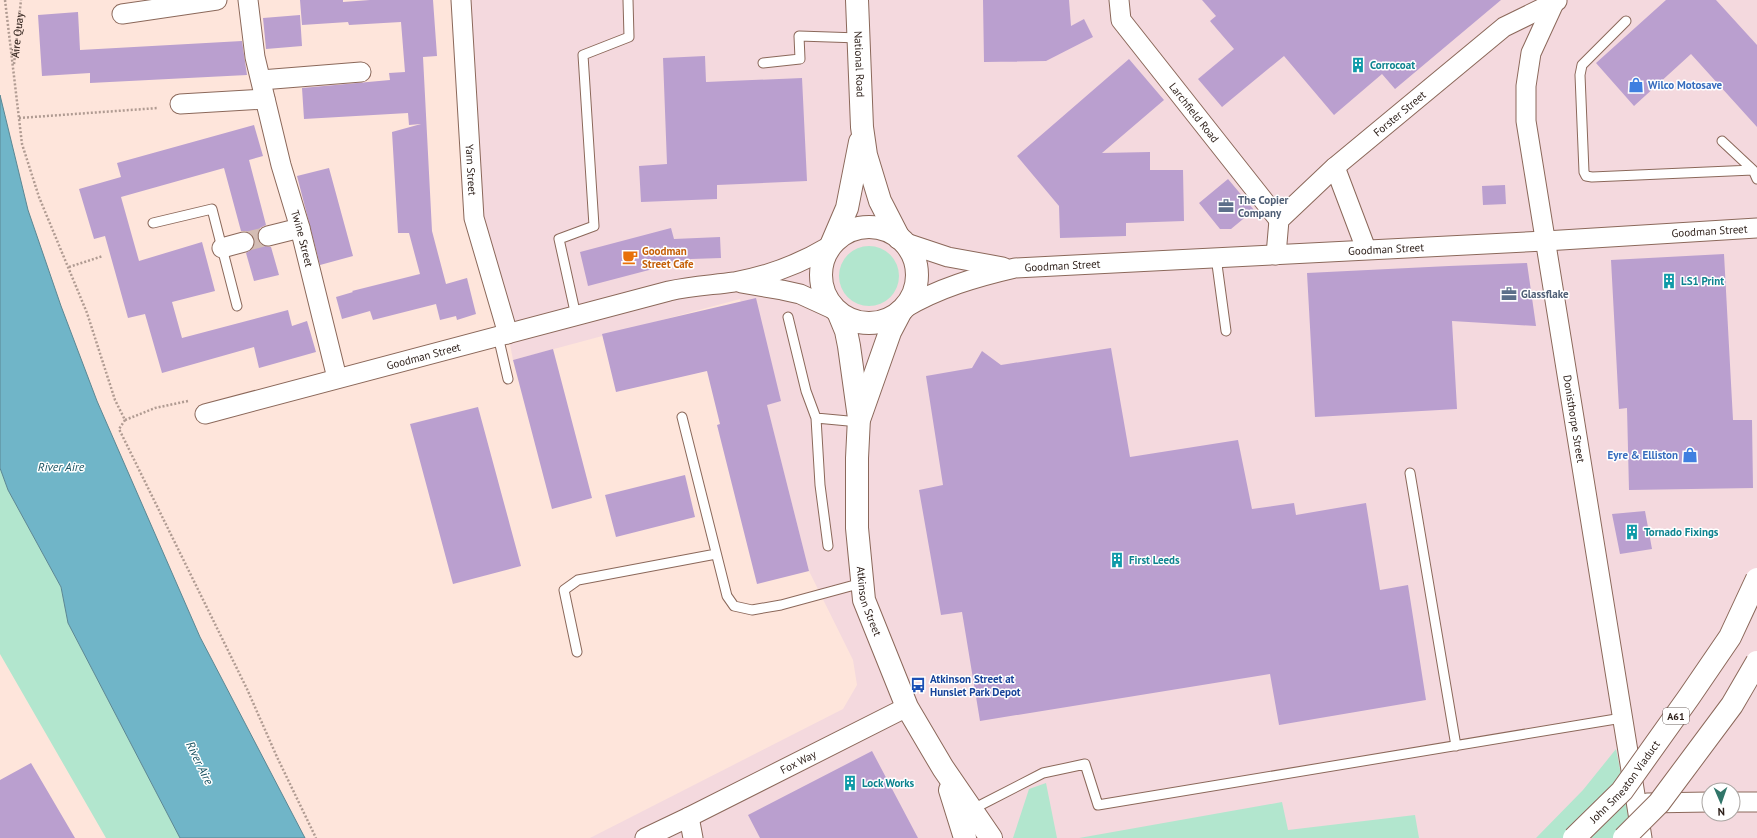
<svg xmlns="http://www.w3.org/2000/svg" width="1757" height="838" viewBox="0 0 1757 838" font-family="'PT Sans',sans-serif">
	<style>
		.industrial { fill: #f4d9de; fill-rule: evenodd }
		.green { fill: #b2e6ce }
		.water { fill: #70b5c8; stroke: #5b8793 }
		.building { fill: #ba9fcf }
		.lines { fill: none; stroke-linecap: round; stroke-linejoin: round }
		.minor-tunnel { stroke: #d4bdb4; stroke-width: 19; stroke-dasharray: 19 10; stroke-linecap: butt }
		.service-casing { stroke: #8b685a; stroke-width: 11 }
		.minor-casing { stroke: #8b685a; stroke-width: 21 }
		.tertiary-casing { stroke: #8b685a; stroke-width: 24 }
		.path { stroke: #b09b92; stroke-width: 2.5; stroke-dasharray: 2 2; stroke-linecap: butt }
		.service { stroke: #fff; stroke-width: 9 }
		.minor { stroke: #fff; stroke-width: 19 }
		.tertiary { stroke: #fff; stroke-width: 22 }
		.trunk-bridge-casing { stroke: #8b685a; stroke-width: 24; stroke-linecap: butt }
		.trunk-bridge { stroke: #fff; stroke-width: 22 }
		.labels { text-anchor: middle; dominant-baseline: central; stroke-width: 3; stroke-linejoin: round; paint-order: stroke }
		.shield { fill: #fff; stroke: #6b615d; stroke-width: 1 }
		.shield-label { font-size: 10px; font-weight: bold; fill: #2b1d17 }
		.street-label { font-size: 11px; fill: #2b1d17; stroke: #fff }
		.culture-label { font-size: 11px; font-weight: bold; fill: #0d838f; stroke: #fff; text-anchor: start }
		.shop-label { font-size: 11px; font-weight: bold; fill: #366cbe; stroke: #fff; text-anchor: start }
		.service-label { font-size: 11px; font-weight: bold; fill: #4e5e75; stroke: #fff; text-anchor: start }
		.food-label { font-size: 11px; font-weight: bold; fill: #c56008; stroke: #fff; text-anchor: start }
		.transit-label { font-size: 11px; font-weight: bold; fill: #164399; stroke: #fff; text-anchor: start }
		.water-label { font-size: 12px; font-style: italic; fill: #185261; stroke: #fff }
	</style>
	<rect width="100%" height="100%" fill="#fee5db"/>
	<!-- industrial -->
	<path class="industrial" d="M461 0H1757V838H590L843 709 857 685 853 660 809 571 740 299 513 360 508 334 474 218ZM1709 790H1733V814H1709Z"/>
	<!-- green -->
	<path class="green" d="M839 276a30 30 0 1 1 60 0a30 30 0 1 1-60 0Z
		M0 468 8 490 61 587 68 623 180 838H106L0 654Z
		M1616 749 1634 838H1536L1583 790Z
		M1046 783 1057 838H1013L1029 789Z
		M1282 802 1288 830 1415 815 1419 838H1079Z"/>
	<!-- water -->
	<path class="water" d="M0 95 28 210 61 306 97 401 200 637 305 838H180L68 623 61 587 8 490 0 468Z"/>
	<!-- building -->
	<path class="building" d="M300 0H343V2L370 0H433L437 56 423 57 432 231 446 284 467 278 476 314 457 320 456 316 440 320 436 304 373 320 370 311 342 319 336 297 353 292 352 291 420 274 409 233H398L392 132 421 124 409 125 408 113 304 119 302 88 390 80 389 73 405 72 401 22 349 25 348 22 302 25Z
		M983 0H1069L1071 26 1084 19 1093 37 1046 61 984 62Z
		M1202 0H1501L1395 89 1382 74 1334 115 1284 56 1222 107 1198 79 1234 49 1210 21 1216 16Z
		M1666 0H1716L1757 45V127L1691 54 1634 106 1596 63Z
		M78 12 80 50 242 41 247 75 90 83V73L42 76 38 15Z
		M300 15 302 46 266 49 263 18Z
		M705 56 706 82 802 78 807 181 717 185V199L641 202 639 166 667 164 663 58Z
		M1129 59 1164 100 1102 153 1150 152V170H1183L1184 221 1126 223V236L1060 238 1059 206 1017 156Z
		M254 125 263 156 249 160 266 225 260 228 258 233 257 238 260 243 265 246 271 247 279 275 254 281 246 253 252 249 255 244V239L251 234 246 231H241L224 168 121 197 139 261 202 242 215 291 172 302 182 338 288 310 292 326 307 321 316 352 259 368 254 347 162 373 145 314 128 318 105 236 94 239 79 189 121 177 117 163Z
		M329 168 353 256 320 265 297 176Z
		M1228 179 1254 210 1231 229H1220L1199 203Z
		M1505 185 1506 204 1483 205 1482 186Z
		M671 228 674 239 720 237 721 258 691 259 588 286 580 252Z
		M1724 254 1733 420H1752L1753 488 1629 490 1627 408 1619 409 1611 260Z
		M1527 263 1536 326 1452 321 1457 409 1315 417 1307 273 1449 266Z
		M756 298 781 401 767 405 809 571 757 584 717 425 720 424 707 371 616 392 602 334Z
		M1111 348 1130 457 1238 440 1252 509 1294 503 1296 515 1366 503 1380 590 1408 585 1426 700 1279 725 1270 674 980 721 962 612 941 615 919 490 943 485 926 376 972 368 982 351 1001 365Z
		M553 349 592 498 552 509 513 360Z
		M478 407 521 566 453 584 410 424Z
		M685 475 695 517 616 537 605 495Z
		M1645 511 1652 549 1620 554 1612 514Z
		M872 751 918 838H760L748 815Z
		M31 763 75 838H0V780Z"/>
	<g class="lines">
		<!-- minor-tunnel -->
		<path class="minor-tunnel" d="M244 242 268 236"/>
		<defs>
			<path id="service" d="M1626 21 1582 65 1580 75 1584 172 1586 176 1592 177 1753 170
				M763 63 800 59 799 36 859 38
				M1722 141 1753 170 1757 179
				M153 223 212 209 237 306
				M1216 257 1226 331
				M576 316 559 239 594 226 583 55 629 37 628 0
				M788 317 806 391 816 418 859 422
				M498 336 508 379
				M682 417 727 596 734 606 752 610 781 605 862 583
				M816 418 820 485 828 546
				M1410 473 1456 746
				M577 652 564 590 578 580 716 554
				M971 810 1043 773 1085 764 1098 805 1622 718"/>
			<g id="minor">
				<path id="s2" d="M248 0 255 57 281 165 300 228 337 378"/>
				<path id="s3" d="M461 0 474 218 508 334"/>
				<path id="s4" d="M1119 0 1121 20 1279 220"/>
				<path id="s5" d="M1554 3 1531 53 1526 86V121L1642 838"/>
				<path d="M122 14 217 0"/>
				<path d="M261 80 361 72"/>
				<path d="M180 104 265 99"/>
				<path d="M1335 167 1366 249"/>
				<path d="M268 236 300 228"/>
				<path d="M903 242 948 257 1003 267"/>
				<path d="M222 248 244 242"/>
				<path id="s6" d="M1276 255 1279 220 1335 167 1504 27 1557 1"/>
				<path d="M741 283 782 290 800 294 835 310"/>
				<path id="s7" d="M905 308C939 288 976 277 1015 268L1545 241 1757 228"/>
				<path id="s8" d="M205 414 669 291C691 286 713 285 734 282 768 276 800 264 830 246"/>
				<path d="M1733 802H1757"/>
				<path d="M1647 803 1709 802"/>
				<path d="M689 817 693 838"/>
				<path id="s9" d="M645 838 689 817 907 707"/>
			</g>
			<g id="tertiary">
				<path id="s10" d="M857 0 862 127 866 155 880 201 899 238"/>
				<circle cx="869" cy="275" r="48"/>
				<path d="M832 243 847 208 860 142"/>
				<path id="s11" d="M839 314 846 331 849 346 859 418 857 458V528L864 600 907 707 943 768 991 838"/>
				<path d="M860 417 890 332 901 311"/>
				<path d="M950 790 965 838"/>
			</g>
		</defs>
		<!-- service casing -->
		<use href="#service" class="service-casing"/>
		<!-- minor casing -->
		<use href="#minor" class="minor-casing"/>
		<!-- tertiary casing -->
		<use href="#tertiary" class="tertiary-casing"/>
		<!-- path -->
		<g class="path">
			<path d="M5 0 22 144 39 197 87 313 115 400 125 420"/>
			<path id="s1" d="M14 64 21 0"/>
			<path d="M19 118 158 108"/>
			<path d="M69 267 103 256"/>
			<path d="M125 420 119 429 247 689 277 757 316 838"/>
			<path d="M125 420 155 408 188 401"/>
		</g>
		<!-- service -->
		<use href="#service" class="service"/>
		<!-- minor -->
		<use href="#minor" class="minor"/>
		<!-- tertiary -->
		<use href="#tertiary" class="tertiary"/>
		<defs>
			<g id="trunk-bridge">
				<path id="s12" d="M1574 838 1622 791 1689 697 1730 637 1757 579"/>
				<path d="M1624 838 1659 803 1732 705 1757 662"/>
			</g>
		</defs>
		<!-- trunk-bridge casing -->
		<use href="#trunk-bridge" class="trunk-bridge-casing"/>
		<!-- trunk-bridge -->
		<use href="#trunk-bridge" class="trunk-bridge"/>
	</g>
	<!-- icons -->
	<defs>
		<symbol id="building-bare" viewBox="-9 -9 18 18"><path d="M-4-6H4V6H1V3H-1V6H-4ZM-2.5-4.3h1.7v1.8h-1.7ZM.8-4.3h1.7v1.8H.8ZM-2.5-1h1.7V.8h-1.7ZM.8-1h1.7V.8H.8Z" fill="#0f9aa8" stroke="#fff" stroke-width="2.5" paint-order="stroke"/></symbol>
		<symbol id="shop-bare" viewBox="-9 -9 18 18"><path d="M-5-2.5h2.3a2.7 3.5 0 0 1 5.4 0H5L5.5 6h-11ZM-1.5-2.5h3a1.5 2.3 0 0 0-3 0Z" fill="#3f7fe0" stroke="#fff" stroke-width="2.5" paint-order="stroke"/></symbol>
		<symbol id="office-bare" viewBox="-9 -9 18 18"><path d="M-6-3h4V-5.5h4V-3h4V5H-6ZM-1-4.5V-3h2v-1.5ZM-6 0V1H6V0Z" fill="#5c6f8a" stroke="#fff" stroke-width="2.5" paint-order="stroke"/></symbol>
		<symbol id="cafe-bare" viewBox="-9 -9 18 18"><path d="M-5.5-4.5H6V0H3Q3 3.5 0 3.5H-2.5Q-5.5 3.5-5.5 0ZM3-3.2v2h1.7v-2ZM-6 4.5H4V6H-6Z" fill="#e8710a" stroke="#fff" stroke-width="2.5" paint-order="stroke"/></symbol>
		<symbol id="bus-bare" viewBox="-9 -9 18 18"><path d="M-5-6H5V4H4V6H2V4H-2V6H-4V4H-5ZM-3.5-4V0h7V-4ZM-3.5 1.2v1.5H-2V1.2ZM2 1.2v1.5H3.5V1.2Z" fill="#1a4fb4" stroke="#fff" stroke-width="2.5" paint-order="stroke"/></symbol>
	</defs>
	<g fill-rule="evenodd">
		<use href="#building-bare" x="1347" y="54" width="22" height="22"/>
		<use href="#shop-bare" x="1625" y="74" width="22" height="22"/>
		<use href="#office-bare" x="1215" y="195" width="22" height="22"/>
		<use href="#cafe-bare" x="619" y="246" width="22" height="22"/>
		<use href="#building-bare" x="1658" y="270" width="22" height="22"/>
		<use href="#office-bare" x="1498" y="283" width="22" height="22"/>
		<use href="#shop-bare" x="1679" y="444" width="22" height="22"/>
		<use href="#building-bare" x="1621" y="521" width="22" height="22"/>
		<use href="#building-bare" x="1106" y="549" width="22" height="22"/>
		<use href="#bus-bare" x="907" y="674" width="22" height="22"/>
		<use href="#building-bare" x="839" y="772" width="22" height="22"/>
	</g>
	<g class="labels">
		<!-- shield labels -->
		<rect class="shield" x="1663" y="708" width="26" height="16" rx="3"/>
		<g class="shield-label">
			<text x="1676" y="716">A61</text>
		</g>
		<!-- street labels -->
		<g class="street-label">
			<text stroke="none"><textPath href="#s1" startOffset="29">Aire Quay</textPath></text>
			<text stroke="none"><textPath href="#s10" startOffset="64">National Road</textPath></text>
			<text stroke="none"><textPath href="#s4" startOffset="138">Larchfield Road</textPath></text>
			<text stroke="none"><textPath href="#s6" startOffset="196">Forster Street</textPath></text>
			<text stroke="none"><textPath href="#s3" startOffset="170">Yarn Street</textPath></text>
			<text stroke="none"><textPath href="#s7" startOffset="813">Goodman Street</textPath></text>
			<text stroke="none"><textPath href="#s2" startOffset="245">Twine Street</textPath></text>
			<text stroke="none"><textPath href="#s7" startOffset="489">Goodman Street</textPath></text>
			<text stroke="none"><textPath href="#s7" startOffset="165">Goodman Street</textPath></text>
			<text stroke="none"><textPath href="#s8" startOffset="226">Goodman Street</textPath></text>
			<text stroke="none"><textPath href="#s5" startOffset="425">Donisthorpe Street</textPath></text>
			<text stroke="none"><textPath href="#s11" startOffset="291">Atkinson Street</textPath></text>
			<text stroke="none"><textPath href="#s9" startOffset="171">Fox Way</textPath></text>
			<text stroke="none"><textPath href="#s12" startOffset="76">John Smeaton Viaduct</textPath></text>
		</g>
		<!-- culture labels -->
		<g class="culture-label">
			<text x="1370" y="65">Corrocoat</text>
			<text x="1681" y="281">LS1 Print</text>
			<text x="1644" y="532">Tornado Fixings</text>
			<text x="1129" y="560">First Leeds</text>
			<text x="862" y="783">Lock Works</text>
		</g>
		<!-- shop labels -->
		<g class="shop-label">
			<text x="1648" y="85">Wilco Motosave</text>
			<text x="1678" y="455" text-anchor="end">Eyre &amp; Elliston</text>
		</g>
		<!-- service labels -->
		<g class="service-label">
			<text x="1238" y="200">The Copier<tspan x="1238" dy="13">Company</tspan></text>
			<text x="1521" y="294">Glassflake</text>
		</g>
		<!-- food labels -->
		<g class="food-label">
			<text x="642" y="251">Goodman<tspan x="642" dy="13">Street Cafe</tspan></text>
		</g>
		<!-- transit labels -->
		<g class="transit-label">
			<text x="930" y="679">Atkinson Street at<tspan x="930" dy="13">Hunslet Park Depot</tspan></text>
		</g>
		<!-- water labels -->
		<g class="water-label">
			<text x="61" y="466">River Aire</text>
			<text transform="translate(200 763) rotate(64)">River Aire</text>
		</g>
	</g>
	<!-- north arrow -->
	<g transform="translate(1721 802) rotate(178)"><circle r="19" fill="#ffffff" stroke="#aaa5a2"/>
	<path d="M0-3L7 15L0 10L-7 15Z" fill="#317569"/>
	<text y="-6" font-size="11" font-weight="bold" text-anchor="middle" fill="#2b1d17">N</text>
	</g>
</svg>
